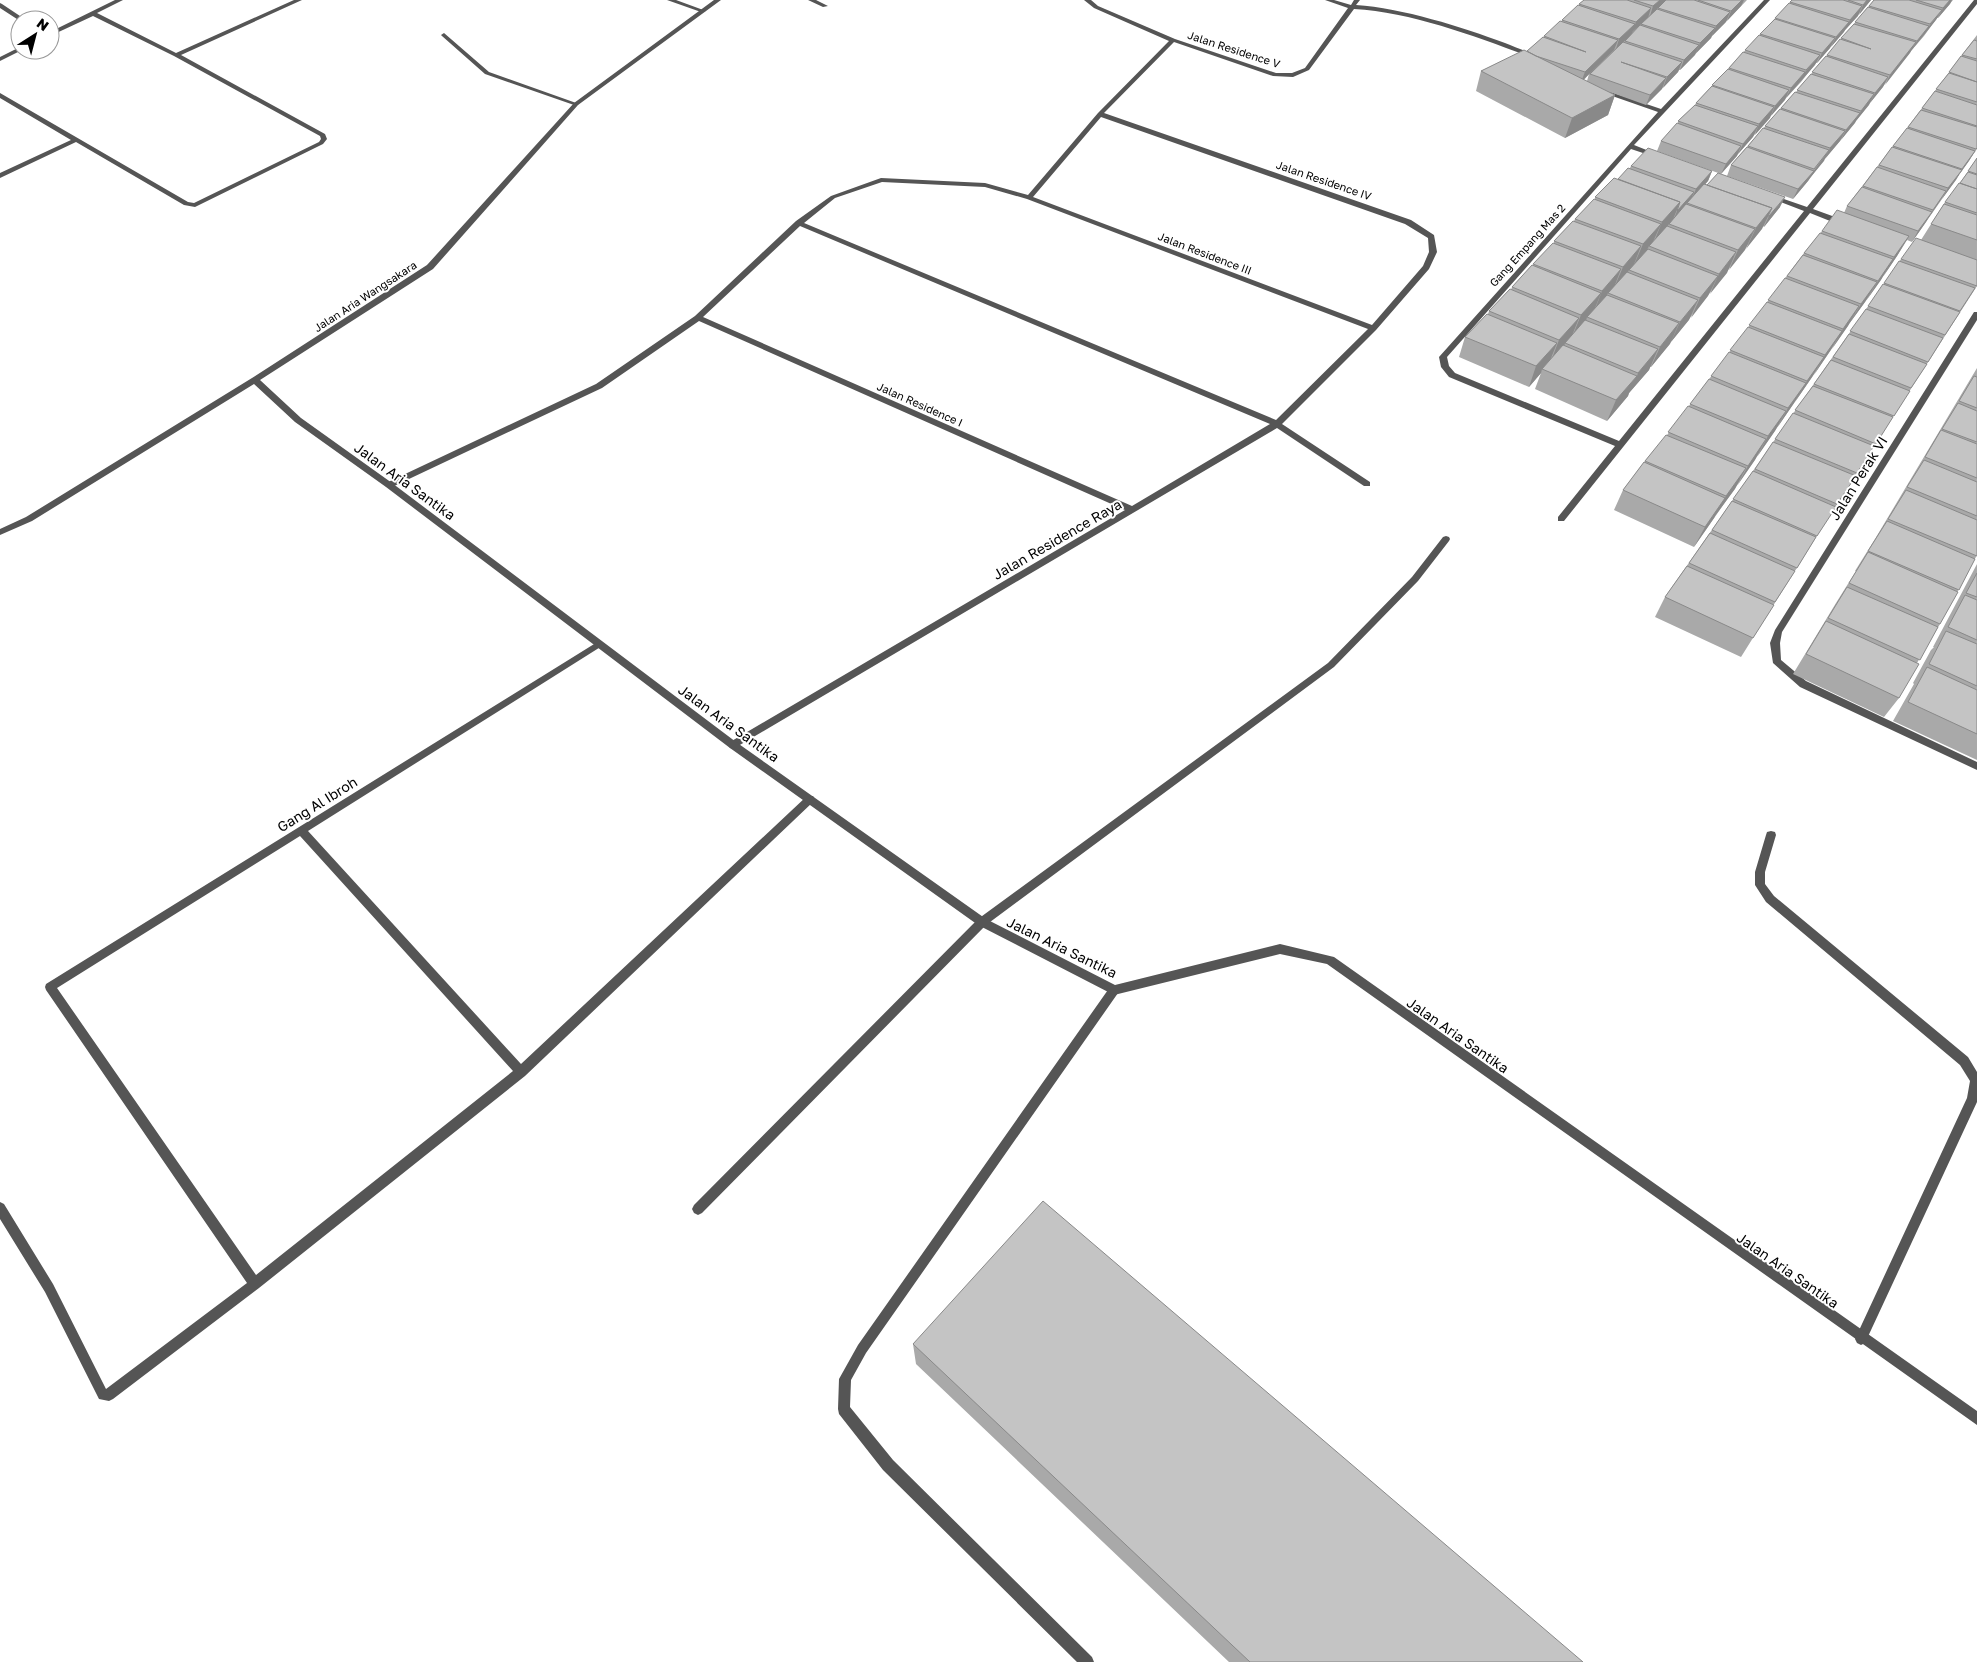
<svg xmlns="http://www.w3.org/2000/svg" width="1977" height="1662" viewBox="0 0 1977 1662" font-family="'Golos Text',sans-serif">
	<style>
		.lines { fill: none; stroke-linecap: round; stroke-linejoin: round }
		.service { fill: #555; fill-rule: evenodd }
		.minor { fill: #555; fill-rule: evenodd }
		.tertiary { fill: #555; fill-rule: evenodd }
		.wall { fill: #a9a9a9; fill-rule: evenodd }
		.shaded-wall { fill: #898989 }
		.building { fill: #c4c4c4; stroke: #898989 }
		.labels { text-anchor: middle; dominant-baseline: central; stroke-width: 4; stroke-linejoin: round; paint-order: stroke }
		.far-street-label { font-size: 11px; fill: #000; stroke: #fff }
		.street-label { font-size: 14px; fill: #000; stroke: #fff }
	</style>
	<rect width="100%" height="100%" fill="#fff"/>
	<g class="lines">
		<!-- service -->
		<path class="service" d="M1114 985 1118 987 1119 990 1118 993 866 1353 851 1380 850 1407 893 1460 1092 1657 1094 1662H1077L883 1470 839 1414 838 1409 839 1379 858 1345 1110 987Z"/>
		<!-- minor -->
		<path class="minor" d="M115 0H123L97 13 176 53 294 0H302L181 55 325 134 327 139 323 144 195 207 184 205 76 142 0 178V173L71 140 0 98V93L188 202 194 203 319 142 321 139 320 136 174 56 93 16 50 36V32Z
			M667 0H676L706 11 701 12Z
			M808 0H816L828 6 823 7Z
			M1084 0H1091L1098 6 1175 39 1276 73H1292L1305 68 1348 8 1325 0H1334L1351 5 1354 0H1360L1356 5C1402 8 1462 27 1505 43 1514 47 1525 50 1533 55L1528 56C1474 36 1411 12 1354 9L1309 70 1293 77 1273 76 1174 42 1104 113 1411 220 1434 235 1437 252 1429 269 1376 330 1282 424 1370 482V486H1364L1277 428 733 749 730 748 728 745 730 742 1125 510 699 321 602 388 392 487H386V483L596 384 695 316 796 221 831 196 881 178 985 183 1028 195 1098 113 1169 41 1094 8ZM1101 117 1405 224 1428 238 1429 252 1423 266 1372 325 1033 197ZM882 182 985 187 1027 199 1368 329 1276 420 804 223 835 198ZM800 226 1270 424 1132 506 703 317Z
			M1764 0H1770L1634 145 1659 155V157H1655L1631 149 1447 357 1449 366 1455 373 1619 441 1804 211 1768 197V195H1772L1807 207 1974 0H1977V4L1813 209 1846 221V225H1840L1810 213 1564 521H1558V517L1615 446 1449 377 1441 367 1439 357 1658 112 1598 91V89H1602L1661 109Z
			M0 3 2 4 26 20 20 21 0 8Z
			M444 33 489 72 579 104 574 105 485 74 442 36 441 35Z
			M20 47V50H22L0 61V57Z
			M1974 312H1977V320L1782 632 1780 643 1781 660 1806 681 1977 762V770L1800 687 1773 663 1770 643 1775 630Z
			M1446 536 1449 537 1450 539 1449 541 1418 581 1334 667 986 925 702 1213 698 1215 694 1213 692 1209 694 1205 978 919 1328 663 1412 577 1443 537Z
			M599 641 604 644 602 646 308 831 521 1064 807 796H813L815 799 813 802 525 1076 259 1288 113 1399 109 1401 99 1399 45 1292 0 1219V1202L4 1204 53 1284 106 1389 247 1283 46 990 45 987 46 984ZM300 836 513 1071 256 1275 57 988Z
			M1771 831 1775 832 1776 835 1765 872V884L1774 896 1968 1057 1977 1072V1102L1865 1343 1861 1345 1857 1343 1855 1339 1967 1098 1970 1081 1960 1065 1766 902 1755 885V872L1766 835 1767 832Z"/>
		<!-- tertiary -->
		<path class="tertiary" d="M714 0H721L578 105 433 269 260 380 301 418 392 483 736 742 986 919 1115 985 1280 944 1334 957 1977 1411V1425L1327 964 1280 954 1114 995 978 925 730 748 386 487 295 422 254 384 32 521 0 535V529L26 517 252 378 427 265 574 103Z"/>
	</g>
	<!-- wall -->
	<path class="wall" d="M1584 0H1747L1712 36 1711 38 1680 70H1679L1678 72 1646 105 1607 91 1615 95 1608 115 1565 138 1476 91 1481 71 1527 51 1561 22 1562 20 1579 6V4ZM1589 74 1587 81 1584 80Z
		M1792 0H1871L1817 63H1816L1801 82 1786 98 1721 174 1657 151 1661 141 1678 124V121L1695 105 1696 103Z
		M1874 0H1953L1938 18H1937L1924 36 1911 51 1840 141 1825 158 1808 181 1793 199 1727 176 1731 165 1781 108 1796 92Z
		M1977 35V149L1912 242 1907 240 1897 256 1865 302 1849 324 1694 547 1614 510 1623 490 1645 461 1667 435 1804 253 1822 231 1844 213 1847 206 1893 146 1907 128Z
		M1977 158V286L1855 476 1843 496 1827 520 1741 657 1655 617 1665 597 1901 259 1921 240 1945 202 1960 183Z
		M1631 166 1712 171 1708 181 1705 184 1780 207 1764 227 1763 226 1651 367H1650L1649 370 1629 393 1628 396 1607 421 1535 389 1541 373 1529 387 1459 357 1465 337 1488 314 1489 311 1511 290 1512 287 1554 243V241L1574 221 1575 219 1595 199V197L1618 179 1630 168Z
		M1977 368V555L1940 624 1917 663 1899 698 1884 717 1793 674 1836 603 1856 571H1855L1875 539Z
		M1977 564V760L1893 721 1914 684 1913 683 1931 650 1934 647H1933Z
		M913 1344 1583 1662H1229L916 1364Z"/>
	<!-- shaded-wall -->
	<path class="shaded-wall" d="M1660 0H1666L1650 16 1653 6Z
		M1742 0H1744L1741 6 1727 21 1731 11Z
		M1867 0H1871L1859 15 1863 5Z
		M1950 0H1952L1950 4 1938 18 1943 8Z
		M1862 6 1858 16 1845 30 1850 20Z
		M1651 8 1648 18 1632 32 1636 22Z
		M1942 10 1936 20 1911 51 1917 41Z
		M1730 12 1726 22 1712 36 1716 26Z
		M1849 22 1844 32 1831 47 1836 37Z
		M1635 24 1632 34 1616 49 1619 39Z
		M1715 28 1711 38 1696 53 1700 43Z
		M1835 38 1830 48 1817 63 1822 53Z
		M1618 40 1614 50 1581 82 1585 72Z
		M1916 42 1910 53 1885 85 1890 75Z
		M1699 45 1695 55 1680 70 1684 60Z
		M1820 55 1815 65 1786 98 1791 88Z
		M1682 62 1678 72 1663 88 1667 77Z
		M1888 77 1883 87 1870 103 1875 93Z
		M1666 78 1662 89 1646 105 1650 95Z
		M1789 90 1785 100 1771 116 1775 106Z
		M1874 94 1869 105 1856 121 1861 111Z
		M1615 95 1608 115 1565 138 1572 118Z
		M1774 107 1770 118 1755 135 1759 124Z
		M1860 113 1855 123 1841 140 1846 130Z
		M1758 126 1753 137 1738 154 1743 144Z
		M1845 131 1840 141 1825 159 1830 148Z
		M1741 146 1737 156 1721 174 1726 164Z
		M1829 150 1824 161 1810 178 1808 181 1793 199 1798 189 1813 172Z
		M1975 151 1969 161 1956 179 1962 169Z
		M1962 170 1956 180 1942 199 1948 188Z
		M1712 171 1708 181 1691 200 1696 189Z
		M1946 191 1940 201 1927 220 1933 210Z
		M1694 192 1690 202 1687 203 1685 207 1673 222 1677 211Z
		M1785 197 1780 207 1764 227 1769 216Z
		M1680 202 1672 222 1669 224 1667 227 1654 242 1662 222Z
		M1772 208 1762 229 1746 249 1756 228Z
		M1932 212 1926 222 1912 242 1918 231Z
		M1661 224 1652 244 1649 246 1647 250 1634 265 1643 244Z
		M1755 229 1745 250 1729 270 1738 250Z
		M1909 236 1897 256 1883 277 1894 257Z
		M1641 246 1633 267 1629 270 1627 274 1614 288 1623 267Z
		M1736 252 1727 273 1710 294 1719 274Z
		M1893 259 1881 280 1866 301 1878 281Z
		M1621 269 1613 290 1608 293 1606 297 1594 312 1602 291Z
		M1718 276 1708 296 1691 318 1700 298Z
		M1877 282 1865 302 1849 324 1861 304Z
		M1601 293 1593 313 1587 317 1586 321 1573 335 1581 315Z
		M1698 300 1689 320 1671 342 1680 322Z
		M1859 306 1848 326 1832 349 1843 329Z
		M1579 318 1571 338 1565 343 1564 347 1551 361 1559 340Z
		M1679 323 1670 344 1651 367 1660 347Z
		M1842 331 1830 351 1814 375 1825 355Z
		M1557 343 1549 363 1542 369 1541 373 1529 387 1536 366Z
		M1658 349 1649 370 1629 393 1628 396 1607 421 1616 400 1637 376 1638 373Z
		M1824 357 1812 377 1795 402 1807 381Z
		M1806 383 1794 403 1777 428 1788 408Z
		M1786 411 1775 431 1757 457 1768 436Z
		M1766 439 1755 460 1737 486 1748 466Z
		M1746 468 1735 489 1715 516 1726 496Z
		M1725 498 1714 518 1694 547 1705 527Z"/>
	<!-- building -->
	<path class="building" d="M1584 0H1627L1651 8 1636 22 1579 4Z
		M1634 0H1660L1653 6Z
		M1666 0H1694L1730 12 1716 26 1658 8Z
		M1698 0H1742L1731 11Z
		M1792 0H1843L1862 6 1850 20 1790 2Z
		M1848 0H1867L1863 5Z
		M1874 0H1909L1942 10 1930 24 1869 6Z
		M1916 0H1950L1943 8Z
		M1789 3 1849 22 1836 37 1775 18Z
		M1578 5 1635 24 1619 39 1562 20Z
		M1868 7 1929 26 1917 41 1855 22Z
		M1657 9 1715 28 1700 43 1641 24Z
		M1775 19 1835 38 1822 53 1760 34Z
		M1560 21 1618 40 1585 72 1536 56 1527 51 1543 37 1586 52 1544 36Z
		M1854 24 1916 42 1890 75 1827 55 1840 39 1871 49 1841 38Z
		M1640 25 1699 45 1684 60 1625 41Z
		M1759 35 1820 55 1806 70 1745 50Z
		M1974 40 1977 41V59L1962 55Z
		M1623 42 1682 62 1667 77 1621 62 1666 78 1650 95 1590 74Z
		M1524 50 1615 95 1572 118 1481 71Z
		M1743 52 1805 72 1791 88 1729 68Z
		M1826 56 1888 77 1875 93 1812 72Z
		M1961 56 1977 61V82L1949 72Z
		M1728 69 1789 90 1775 106 1712 85Z
		M1949 73 1977 82V102L1936 89Z
		M1811 74 1874 94 1861 111 1797 90Z
		M1712 86 1774 107 1759 124 1696 103Z
		M1935 91 1977 105V126L1922 108Z
		M1795 92 1860 113 1846 130 1781 108Z
		M1695 105 1758 126 1743 144 1678 121Z
		M1780 109 1845 131 1830 148 1765 126Z
		M1921 110 1977 127V148L1976 149 1908 127Z
		M1677 123 1741 146 1726 164 1661 141Z
		M1763 128 1829 150 1814 169 1748 146Z
		M1907 128 1975 151 1962 169 1893 146Z
		M1747 147 1814 171 1798 189 1731 165Z
		M1892 147 1962 170 1948 188 1879 165Z
		M1648 148 1712 171 1696 189 1631 166Z
		M1977 158V174L1968 171Z
		M1877 167 1946 191 1933 210 1863 186Z
		M1628 168 1694 192 1677 211 1680 202 1618 179Z
		M1968 172 1977 175V189L1960 183Z
		M1718 173 1785 197 1769 216H1768L1772 208 1707 185Z
		M1614 178 1680 202 1662 222 1595 197Z
		M1959 183 1977 189V213L1945 202Z
		M1704 184 1772 208 1756 228 1687 203Z
		M1862 187 1932 212 1918 231 1847 206Z
		M1594 199 1661 224 1643 244 1575 219Z
		M1686 204 1755 229 1738 250 1669 224Z
		M1944 204 1977 215V240L1931 224Z
		M1837 210 1909 236 1894 257 1822 231Z
		M1573 221 1641 246 1623 267 1554 241Z
		M1667 226 1736 252 1719 274 1649 246Z
		M1820 233 1893 259 1878 281 1804 253Z
		M1916 238 1977 260V286L1901 259Z
		M1553 243 1621 269 1602 291 1533 264Z
		M1648 249 1718 276 1700 298 1629 270Z
		M1803 255 1877 282 1861 304 1787 276Z
		M1899 261 1975 288 1960 311 1884 283Z
		M1532 265 1601 293 1581 315 1512 287Z
		M1627 272 1698 300 1680 322 1608 293Z
		M1785 278 1859 306 1843 329 1768 300Z
		M1883 284 1960 312 1945 335 1868 306Z
		M1510 289 1579 318 1559 340 1489 311Z
		M1607 295 1679 323 1660 347 1587 317Z
		M1767 302 1842 331 1825 355 1749 325Z
		M1866 309 1943 338 1928 362 1850 331Z
		M1487 314 1557 343 1536 366 1465 337Z
		M1585 320 1658 349 1638 373 1565 343Z
		M1748 327 1824 357 1807 381 1730 350Z
		M1849 334 1927 364 1911 388 1833 357Z
		M1563 345 1637 376 1616 400 1542 369Z
		M1729 352 1806 383 1788 408 1711 376Z
		M1831 360 1910 391 1894 416 1814 384Z
		M1974 376 1977 377V408L1959 401Z
		M1709 379 1786 411 1768 436 1690 404Z
		M1813 386 1893 417 1876 444 1795 410Z
		M1958 403 1977 411V442L1942 429Z
		M1688 406 1766 439 1748 466 1668 432Z
		M1793 413 1874 446 1857 473 1775 439Z
		M1941 430 1977 444V478L1925 457Z
		M1666 435 1746 468 1726 496 1645 461Z
		M1773 442 1856 476 1837 504 1755 469Z
		M1924 460 1977 482V516L1907 487Z
		M1644 462 1725 498 1705 527 1623 490Z
		M1753 471 1836 507 1817 536 1733 499Z
		M1906 490 1977 520V556L1888 519Z
		M1732 501 1816 537 1797 568 1712 530Z
		M1887 521 1975 559 1959 590 1868 551Z
		M1710 533 1795 571 1775 602 1689 563Z
		M1868 552 1958 592 1940 624 1849 583Z
		M1687 566 1774 605 1753 638 1665 597Z
		M1977 573V597L1966 593Z
		M1847 587 1938 627 1920 660 1828 618Z
		M1965 595 1977 600V640L1948 627Z
		M1826 621 1919 664 1899 698 1806 654Z
		M1946 631 1977 644V686L1929 664Z
		M1927 667 1977 690V734L1908 702Z
		M1043 1201 1583 1662H1250L913 1344Z"/>
	<g class="labels">
		<!-- far-street labels -->
		<g class="far-street-label">
			<text transform="translate(1234 49) rotate(18)">Jalan Residence V</text>
			<text transform="translate(1324 180) rotate(19)">Jalan Residence IV</text>
			<text transform="translate(1527 245) rotate(-48)">Gang Empang Mas 2</text>
			<text transform="translate(1205 253) rotate(21)">Jalan Residence III</text>
			<text transform="translate(365 296) rotate(-33)">Jalan Aria Wangsakara</text>
			<text transform="translate(920 404) rotate(24)">Jalan Residence I</text>
		</g>
		<!-- street labels -->
		<g class="street-label">
			<text transform="translate(1858 478) rotate(-58)">Jalan Perak VI</text>
			<text transform="translate(405 481) rotate(36)">Jalan Aria Santika</text>
			<text transform="translate(1057 539) rotate(-30)">Jalan Residence Raya</text>
			<text transform="translate(729 723) rotate(36)">Jalan Aria Santika</text>
			<text transform="translate(317 804) rotate(-32)">Gang Al Ibroh</text>
			<text transform="translate(1062 947) rotate(26)">Jalan Aria Santika</text>
			<text transform="translate(1458 1035) rotate(35)">Jalan Aria Santika</text>
			<text transform="translate(1788 1270) rotate(35)">Jalan Aria Santika</text>
		</g>
	</g>
	<!-- north arrow -->
	<g transform="translate(35 35) rotate(36)"><circle r="24" fill="#ffffff" stroke="#999999"/>
	<path d="M0-4L9 19L0 12L-9 19Z" fill="#000000"/>
	<text y="-8" font-size="14" font-weight="bold" text-anchor="middle" fill="#000000">N</text>
	</g>
</svg>
